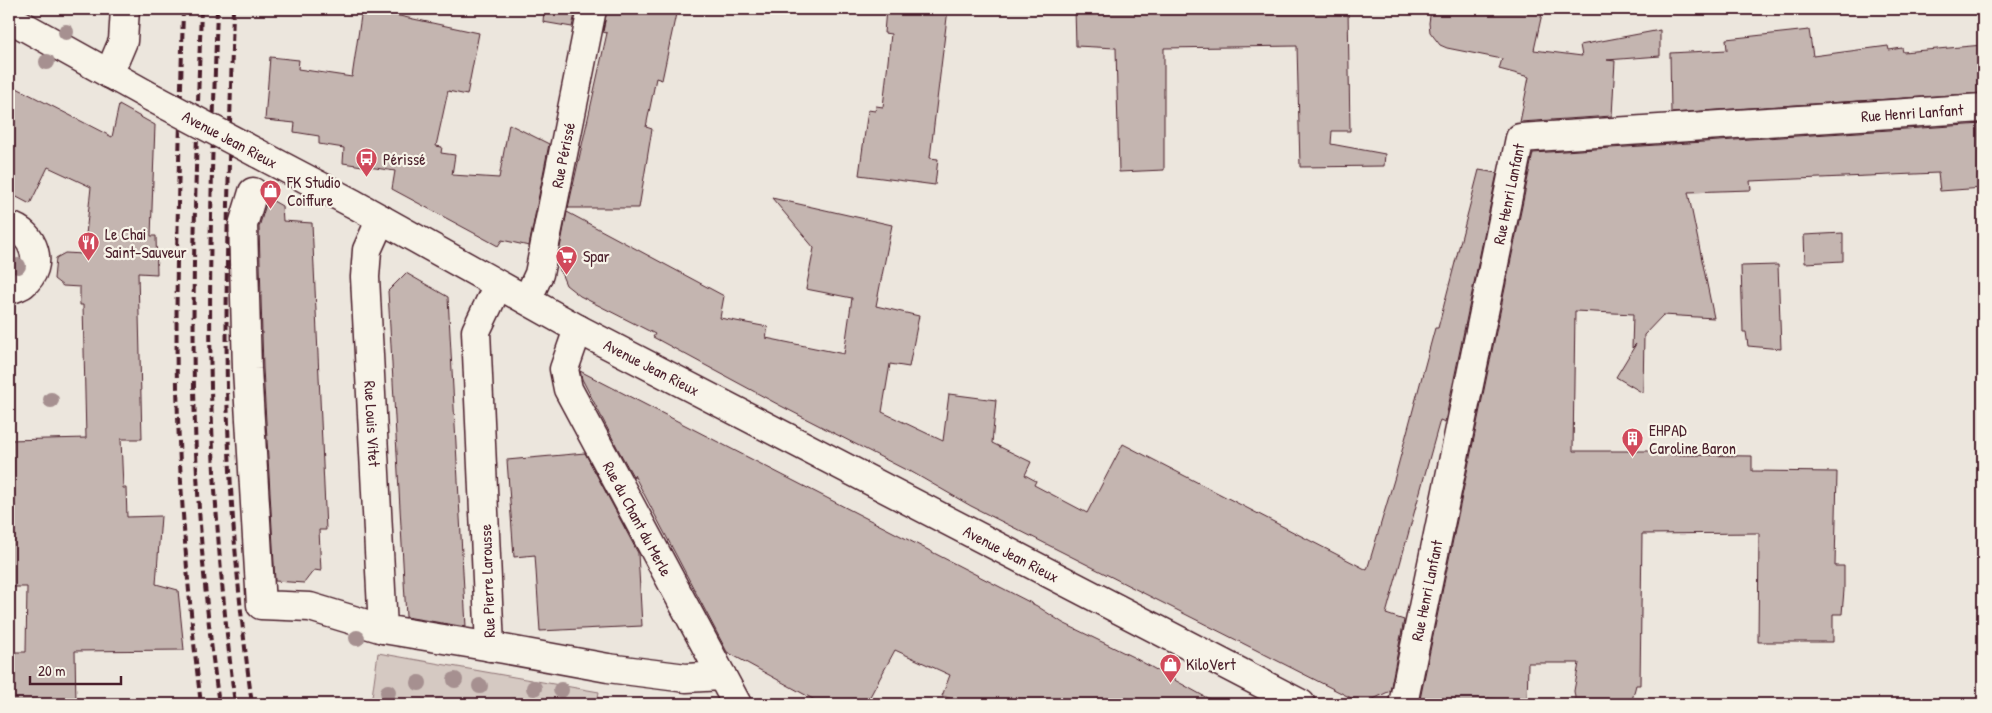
<svg xmlns="http://www.w3.org/2000/svg" width="1992" height="713" viewBox="0 0 1992 713" font-family="'Patrick Hand',sans-serif">
	<style>
		.green { fill: #d5c9c2; stroke: #907476 }
		.building { fill: #c4b5b0; stroke: #4a1f2b }
		.lines { fill: none; stroke-linecap: round; stroke-linejoin: round }
		.minor-casing { stroke: #4a1f2b; stroke-width: 31 }
		.secondary-casing { stroke: #4a1f2b; stroke-width: 31 }
		.minor { stroke: #f7f3e8; stroke-width: 28 }
		.secondary { stroke: #f7f3e8; stroke-width: 28 }
		.rail { stroke: #4a1f2b; stroke-width: 4; stroke-dasharray: 8 4; stroke-linecap: butt }
		.secondary-bridge-casing { stroke: #4a1f2b; stroke-width: 31; stroke-linecap: butt }
		.secondary-bridge { stroke: #f7f3e8; stroke-width: 28 }
		.tree { fill: #a69090 }
		.labels { text-anchor: middle; dominant-baseline: central; stroke-width: 4.5; stroke-linejoin: round; paint-order: stroke }
		.street-label { font-size: 16px; fill: #4a1f2b; stroke: #f7f3e8 }
		.poi-label { font-size: 16px; fill: #4a1f2b; stroke: #f7f3e8; text-anchor: start }
	</style>
	<rect width="100%" height="100%" fill="#ece6dd"/>
	<filter id="ink" filterUnits="userSpaceOnUse"><feTurbulence type="fractalNoise" baseFrequency=".02" numOctaves="2"/><feDisplacementMap in="SourceGraphic" scale="10" xChannelSelector="R" yChannelSelector="G"/><feConvolveMatrix kernelMatrix="1 2 1 2 8 2 1 2 1" color-interpolation-filters="sRGB"/></filter>
	<g filter="url(#ink)">
		<!-- green -->
		<path class="green" d="M378 653 599 692 597 704H371Z"/>
		<!-- building -->
		<path class="building" d="M362 9H392L390 14 479 33 467 95 448 91 436 146 442 147 441 153 455 155 452 175 499 178 509 124 549 144 529 246 502 240 498 246 487 240 392 189 395 171 343 163 344 148 319 144V136L294 132 295 123 265 120 270 57 299 60 298 69 352 77Z
			M544 9H576L572 27 543 22Z
			M607 9H677L662 80 656 78 646 127 652 129 639 208H568L607 33 603 32Z
			M886 9H948L930 158 938 159 935 185 859 175 868 110 875 111 876 106 883 107 891 34 884 33Z
			M1075 9H1281V11L1348 9 1350 131H1332L1331 144 1385 154 1384 166 1300 167 1297 46 1164 48V170L1119 172 1116 48 1076 46Z
			M1431 9H1543L1534 50 1582 56 1580 45 1660 30V56L1607 60 1615 61 1612 116 1520 122 1529 77 1499 69 1502 59 1447 48 1440 45 1430 32 1429 23Z
			M1809 30 1813 56 1888 46 1889 50 1902 48 1903 52 1983 45V93L1671 113 1670 53 1727 50 1726 39Z
			M9 84 112 137 119 105 155 125 151 236H156L157 274 138 273 142 439H121L123 488H126L127 517 161 516 156 584 178 590 184 650 75 651 76 704H9V652H26L27 587H9V440L86 438 83 305H80V287L63 286 54 279 56 258 65 253 84 254 91 187 48 167 30 204 9 193Z
			M1983 124V188L1940 191 1938 173 1750 181 1751 190 1688 192 1714 318 1663 315 1644 335 1643 393 1616 377 1636 344 1632 348 1633 314 1575 311 1573 451H1671V455L1752 456V471L1837 472 1835 566H1844V590L1842 614H1833V642H1758L1759 533 1642 534 1640 685H1636L1631 704H1576L1574 691 1579 663H1528L1527 704 1488 698 1487 704H1419L1533 153Z
			M1479 170 1497 173 1445 422 1440 420 1386 614 1404 620 1390 691 1363 704 971 506 910 471V472L781 406 653 337 655 334 580 296 566 285 557 263 567 212 724 296 720 318 768 327 766 338 844 354 852 298 806 289 814 248 772 198 892 225 876 306 919 316 909 367 890 364 882 412 943 441 949 394 996 400 992 443 1031 462 1025 475 1036 481 1034 485 1087 513 1123 444 1367 570 1396 473 1435 328H1438Z
			M268 198 282 206 283 221 312 223 326 530H319L321 571 314 570 304 583 275 581 263 368 259 227Z
			M1843 233V261L1805 263 1804 235Z
			M1778 265 1781 349 1748 346 1746 332H1743L1741 266Z
			M406 273 448 297 466 627 406 617 388 291Z
			M580 371 1037 606 1063 623 1133 657 1218 704H971L942 696 950 675 895 650 866 704H822L727 652 634 475V478L619 451 582 379Z
			M585 453 638 553 642 626 540 631 535 555 514 557 507 460Z"/>
		<g class="lines">
			<defs>
				<g id="minor">
					<path d="M109 74 123 41 125 9"/>
					<path d="M253 192 243 225 247 369 261 605 310 607 383 629"/>
					<path id="s1" d="M381 219 367 250 365 277 383 629 504 649 608 668 686 678 722 676"/>
					<path d="M9 226C34 232 46 266 23 284 19 287 13 288 9 290"/>
					<path id="s2" d="M527 300 539 274 592 9"/>
					<path id="s3" d="M578 329 564 369 568 389 737 704"/>
					<path d="M490 647 476 331 498 285"/>
					<path id="s4" d="M1403 704 1520 138 1983 108"/>
				</g>
				<g id="secondary">
					<path d="M9 18 151 97"/>
					<path id="s5" d="M257 153 354 204 578 329 1301 704"/>
				</g>
			</defs>
			<!-- minor casing -->
			<use href="#minor" class="minor-casing"/>
			<!-- secondary casing -->
			<use href="#secondary" class="secondary-casing"/>
			<!-- minor -->
			<use href="#minor" class="minor"/>
			<!-- secondary -->
			<use href="#secondary" class="secondary"/>
			<!-- rail -->
			<path class="rail" d="M183 9C180 135 175 261 177 387 180 493 188 599 201 704
				M201 9C197 135 192 261 194 387 196 493 204 599 219 704
				M217 9C213 135 208 261 211 387 213 493 222 599 235 704
				M233 9C230 135 225 261 227 387 229 493 238 599 252 704"/>
			<defs>
				<path id="secondary-bridge" d="M151 97 257 153"/>
			</defs>
			<!-- secondary-bridge casing -->
			<use href="#secondary-bridge" class="secondary-bridge-casing"/>
			<!-- secondary-bridge -->
			<use href="#secondary-bridge" class="secondary-bridge"/>
		</g>
		<!-- trees -->
		<g class="tree">
			<circle cx="66" cy="32" r="8"/>
			<circle cx="47" cy="62" r="8"/>
			<circle cx="18" cy="266" r="8"/>
			<circle cx="51" cy="400" r="8"/>
			<circle cx="357" cy="638" r="8"/>
			<circle cx="455" cy="680" r="8"/>
			<circle cx="419" cy="683" r="8"/>
			<circle cx="480" cy="686" r="8"/>
			<circle cx="534" cy="688" r="8"/>
			<circle cx="561" cy="690" r="8"/>
			<circle cx="388" cy="692" r="8"/>
		</g>
	</g>
	<!-- icons -->
	<defs>
		<symbol id="bus-pin" viewBox="-11 -11 22 30"><path d="M0 17L-7.5 6A9.5 9.5 0 1 1 7.5 6Z" fill="#d1495b" stroke="#f7f3e8"/><path d="M-5-6H5V4H4V6H2V4H-2V6H-4V4H-5ZM-3.5-4V0h7V-4ZM-3.5 1.2v1.5H-2V1.2ZM2 1.2v1.5H3.5V1.2Z" fill="#fff"/></symbol>
		<symbol id="shop-pin" viewBox="-11 -11 22 30"><path d="M0 17L-7.5 6A9.5 9.5 0 1 1 7.5 6Z" fill="#d1495b" stroke="#f7f3e8"/><path d="M-5-2.5h2.3a2.7 3.5 0 0 1 5.4 0H5L5.5 6h-11ZM-1.5-2.5h3a1.5 2.3 0 0 0-3 0Z" fill="#fff"/></symbol>
		<symbol id="restaurant-pin" viewBox="-11 -11 22 30"><path d="M0 17L-7.5 6A9.5 9.5 0 1 1 7.5 6Z" fill="#d1495b" stroke="#f7f3e8"/><path d="M-5-6h1v4h1v-4h1v4h1v-4h1v5L-1.5 .5V6h-2V.5L-5-1ZM5-6V6H3V1.5H1.5Q1.5-4 5-6Z" fill="#fff"/></symbol>
		<symbol id="supermarket-pin" viewBox="-11 -11 22 30"><path d="M0 17L-7.5 6A9.5 9.5 0 1 1 7.5 6Z" fill="#d1495b" stroke="#f7f3e8"/><path d="M-6-5.5h2.5l.6 2H6L4.5 2H-2.5L-4.4-4H-6ZM-1.5 3.2a1.3 1.3 0 1 0 .1 0ZM3 3.2a1.3 1.3 0 1 0 .1 0Z" fill="#fff"/></symbol>
		<symbol id="building-pin" viewBox="-11 -11 22 30"><path d="M0 17L-7.5 6A9.5 9.5 0 1 1 7.5 6Z" fill="#d1495b" stroke="#f7f3e8"/><path d="M-4-6H4V6H1V3H-1V6H-4ZM-2.5-4.3h1.7v1.8h-1.7ZM.8-4.3h1.7v1.8H.8ZM-2.5-1h1.7V.8h-1.7ZM.8-1h1.7V.8H.8Z" fill="#fff"/></symbol>
	</defs>
	<g fill-rule="evenodd">
		<use href="#bus-pin" x="354" y="146" width="25" height="34"/>
		<use href="#shop-pin" x="258" y="178" width="25" height="34"/>
		<use href="#restaurant-pin" x="76" y="230" width="25" height="34"/>
		<use href="#supermarket-pin" x="554" y="244" width="25" height="34"/>
		<use href="#building-pin" x="1620" y="426" width="25" height="34"/>
		<use href="#shop-pin" x="1158" y="652" width="25" height="34"/>
	</g>
	<g class="labels">
		<!-- street labels -->
		<g class="street-label">
			<text stroke="none"><textPath href="#s4" startOffset="971">Rue Henri Lanfant</textPath></text>
			<text transform="translate(230 139) rotate(28)">Avenue Jean Rieux</text>
			<text stroke="none"><textPath href="#s2" startOffset="150">Rue Périssé</textPath></text>
			<text stroke="none"><textPath href="#s4" startOffset="521">Rue Henri Lanfant</textPath></text>
			<text stroke="none"><textPath href="#s5" startOffset="449">Avenue Jean Rieux</textPath></text>
			<text stroke="none"><textPath href="#s1" startOffset="208">Rue Louis Vitet</textPath></text>
			<text stroke="none"><textPath href="#s3" startOffset="210">Rue du Chant du Merle</textPath></text>
			<text stroke="none"><textPath href="#s5" startOffset="854">Avenue Jean Rieux</textPath></text>
			<text transform="translate(487 581) rotate(-92)">Rue Pierre Larousse</text>
			<text stroke="none"><textPath href="#s4" startOffset="116">Rue Henri Lanfant</textPath></text>
		</g>
		<!-- poi labels -->
		<g class="poi-label">
			<text x="383" y="159">Périssé</text>
			<text x="287" y="182">FK Studio<tspan x="287" dy="18">Coiffure</tspan></text>
			<text x="105" y="234">Le Chai<tspan x="105" dy="18">Saint-Sauveur</tspan></text>
			<text x="583" y="256">Spar</text>
			<text x="1649" y="430">EHPAD<tspan x="1649" dy="18">Caroline Baron</tspan></text>
			<text x="1186" y="664">KiloVert</text>
		</g>
	</g>
	<!-- margin -->
	<rect width="1992" height="713" fill="none" stroke="#f7f3e8" stroke-width="30"/>
	<rect x="15" y="15" width="1962" height="683" fill="none" stroke="#4a1f2b" stroke-width="2" filter="url(#ink)"/>
	<!-- scale -->
	<path d="M30 676v8h91v-8" fill="none" stroke="#4a1f2b" stroke-width="2.5"/>
	<text x="38" y="676" font-size="15" fill="#4a1f2b" stroke="#f7f3e8" stroke-width="4" paint-order="stroke">20 m</text>
</svg>
